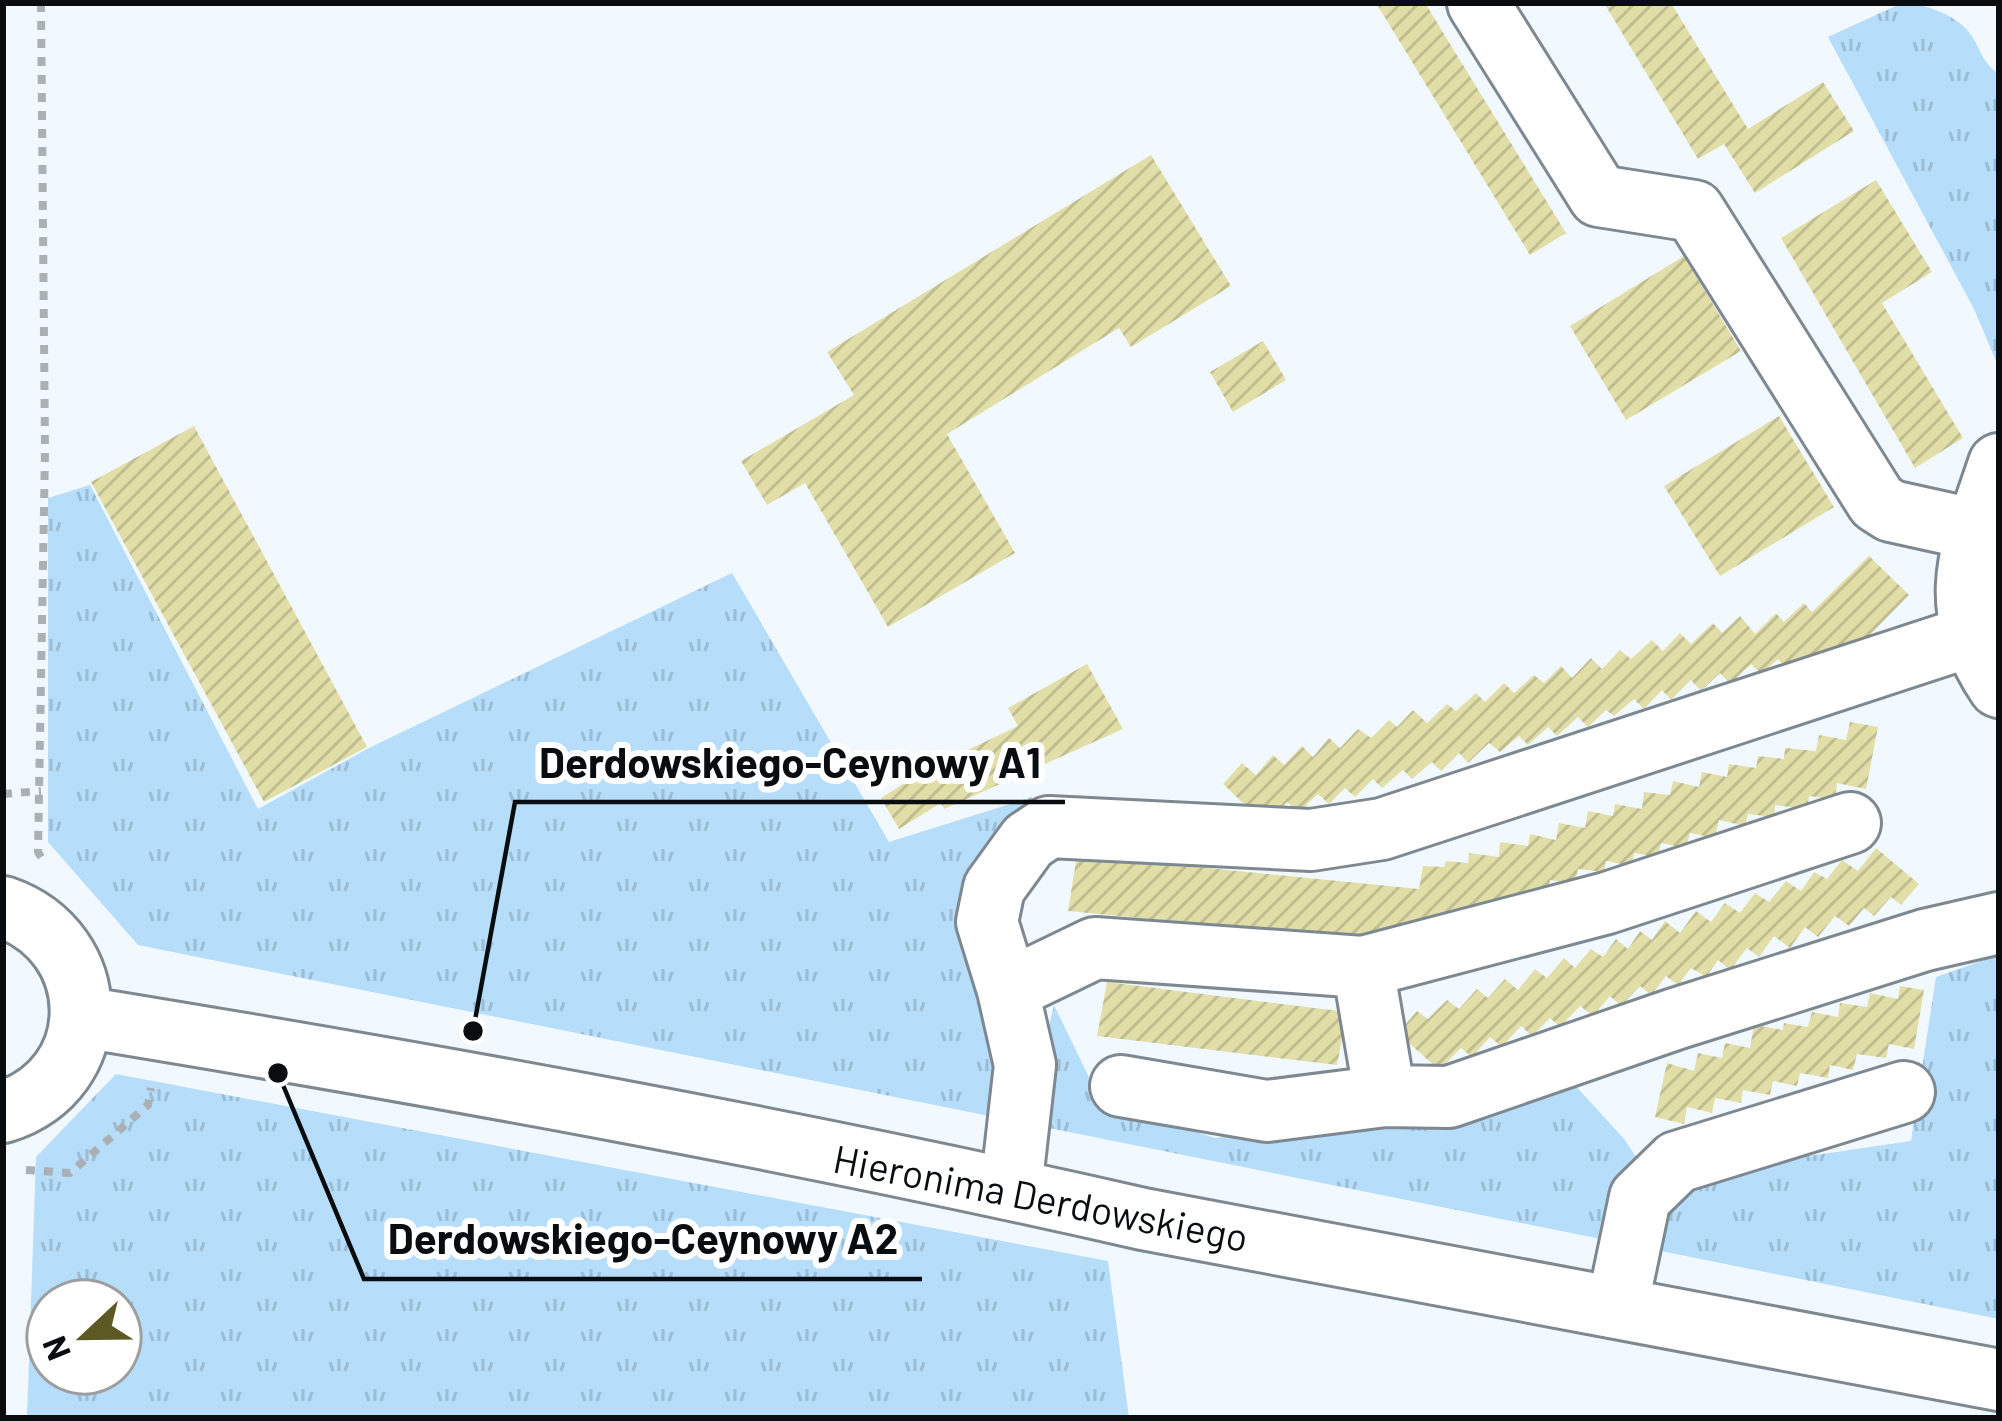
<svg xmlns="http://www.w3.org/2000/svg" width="2002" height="1421" viewBox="0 0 2002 1421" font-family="Barlow,sans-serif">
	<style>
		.grass { fill: url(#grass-tufts); fill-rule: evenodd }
		.building { fill: url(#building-hatch) }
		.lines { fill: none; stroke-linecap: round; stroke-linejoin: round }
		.minor-casing { stroke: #7e8890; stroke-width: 66 }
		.path { stroke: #aab0b4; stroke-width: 8; stroke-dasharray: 9 9; stroke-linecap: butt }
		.minor { stroke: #fff; stroke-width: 60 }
		.labels { text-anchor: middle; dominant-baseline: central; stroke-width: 12; stroke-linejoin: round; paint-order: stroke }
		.street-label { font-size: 39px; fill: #0a0d10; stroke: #fff }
		.leader { fill: none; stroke: #0a0d10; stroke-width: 4.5 }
		.callout-dot { fill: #0a0d10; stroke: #fff; stroke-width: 4.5 }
		.callout-label { font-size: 42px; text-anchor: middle; font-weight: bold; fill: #0a0d10; stroke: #fff; stroke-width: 12; stroke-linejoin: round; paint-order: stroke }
	</style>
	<defs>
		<pattern id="grass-tufts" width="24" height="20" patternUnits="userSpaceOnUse" patternTransform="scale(3)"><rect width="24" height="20" fill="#b6ddf9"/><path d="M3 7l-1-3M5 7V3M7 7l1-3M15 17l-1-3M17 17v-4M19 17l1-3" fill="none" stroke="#9bbcd4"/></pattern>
		<pattern id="building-hatch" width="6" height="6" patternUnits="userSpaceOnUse" patternTransform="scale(3)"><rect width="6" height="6" fill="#e1dea8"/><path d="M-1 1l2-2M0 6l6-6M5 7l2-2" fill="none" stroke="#c0bd90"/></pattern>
	</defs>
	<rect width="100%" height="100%" fill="#f2f9fe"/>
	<!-- grass -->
	<path class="grass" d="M1902 3C1924 3 1959 16 1971 35 1982 51 1982 63 1999 74V368L1974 309 1828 37Z
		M90 485 258 809 369 748 732 573 889 842 1032 797 1033 820 985 849 974 924 1009 1120 138 945 48 842V498Z
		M1999 955V1319L1039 1126 1041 1060 1054 1005 1101 1102 1215 1138 1347 1122 1572 1082 1625 1140 1668 1207 1714 1170 1911 1141 1936 977Z
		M116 1074 1108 1261 1129 1418H27L36 1157ZM120 1301V1373H48V1301Z"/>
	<!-- building -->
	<path class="building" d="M1376 3H1425L1566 233 1530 255Z
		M1604 3H1671L1748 129 1823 82 1854 131 1755 193 1724 144 1698 159Z
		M1151 155 1231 286 1131 347 1119 328 947 434 1015 553 888 627 805 483 767 505 741 461 854 395 827 352Z
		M1876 180 1932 272 1882 303 1963 438 1915 468 1781 238Z
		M1684 256 1741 351 1626 420 1570 326Z
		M1263 341 1286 380 1233 412 1210 372Z
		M1779 416 1834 507 1720 576 1664 486Z
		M194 426 367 747 264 802 91 482Z
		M1869 556 1909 595 1852 653 1845 645 1825 665 1795 678 1778 659 1761 674 1751 664 1730 684 1720 673 1701 691 1691 680 1671 700 1662 690 1644 709 1634 699 1614 716 1606 710 1588 727 1578 717 1557 736 1548 727 1528 745 1519 736 1500 752 1489 743 1468 763 1459 753 1441 771 1432 762 1412 779 1403 770 1382 788 1373 779 1355 797 1345 788 1329 804 1318 794 1299 812 1287 802 1265 824 1223 784 1242 763 1256 775 1273 755 1284 765 1302 746 1313 757 1329 738 1340 748 1358 729 1371 738 1389 720 1397 727 1413 710 1427 723 1447 704 1456 711 1476 693 1485 702 1504 683 1514 693 1534 675 1544 683 1561 666 1572 678 1591 658 1602 669 1620 650 1631 659 1652 640 1663 651 1680 633 1691 644 1713 623 1722 633 1740 616 1755 634 1776 613 1784 622 1804 603 1812 612Z
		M1087 664 1123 729 944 809 941 803 899 829 881 798 922 772 1018 726 1008 708Z
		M1850 722 1878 727 1866 789 1837 783 1835 800 1809 796 1807 809 1775 805 1774 817 1748 814 1745 826 1719 820 1715 838 1690 833 1686 848 1661 843 1658 857 1634 853 1632 866 1606 861 1604 872 1578 869 1575 884 1550 880 1548 895 1520 892 1518 902 1492 900 1490 913 1461 908 1458 921 1410 944 1068 911 1077 855 1419 889 1423 866 1444 867 1446 861 1468 863 1469 853 1499 857 1500 842 1528 846 1530 834 1556 840 1559 823 1585 828 1588 811 1613 816 1615 804 1642 809 1644 792 1670 795 1673 781 1699 787 1702 772 1727 777 1729 764 1756 768 1758 756 1784 759 1785 748 1816 751 1819 735 1846 740Z
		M1876 848 1919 884 1901 905 1891 897 1874 916 1864 908 1849 926 1835 916 1818 937 1805 927 1790 948 1774 936 1759 957 1747 948 1730 970 1718 960 1706 977 1691 968 1678 985 1666 976 1651 995 1640 986 1621 1006 1610 996 1593 1016 1580 1006 1560 1027 1550 1018 1532 1036 1521 1026 1502 1047 1490 1037 1472 1057 1461 1048 1439 1070 1398 1033 1417 1011 1428 1019 1447 1000 1459 1009 1477 989 1488 998 1505 979 1518 990 1535 969 1547 978 1564 958 1575 968 1591 949 1603 957 1616 939 1628 949 1640 931 1652 940 1665 921 1680 933 1696 911 1711 922 1725 903 1740 913 1755 893 1769 902 1786 881 1801 891 1814 872 1827 879 1842 860 1858 871Z
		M1107 982 1347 1012 1337 1065 1097 1036Z
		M1900 986 1924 990 1914 1049 1889 1044 1886 1058 1857 1054 1853 1070 1830 1065 1828 1078 1800 1073 1797 1086 1773 1081 1770 1095 1743 1090 1741 1103 1715 1098 1712 1113 1687 1107 1684 1124 1655 1117 1667 1063 1694 1071 1698 1053 1722 1058 1725 1043 1750 1048 1754 1025 1783 1030 1784 1023 1808 1027 1812 1012 1838 1017 1840 1003 1867 1007 1870 993 1898 999Z"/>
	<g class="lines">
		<defs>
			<path id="minor" d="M1478 3 1599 196 1694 211 1877 502 1891 511 1977 530
				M1999 464C1971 548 1943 605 1999 687
				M3 907C105 942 108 1079 3 1112
				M1363 967 1607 903 1850 823
				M1008 990 1095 948 1363 967 1385 1096
				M82 1017C436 1075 792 1139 1143 1219L1999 1380
				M1121 1086 1267 1111 1385 1096 1449 1097 1675 1019 1925 940 1999 923
				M1011 1189 1025 1065 1008 990 987 922 994 888 1028 841 1049 827 1311 840 1382 829 1974 635
				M1617 1308 1640 1198 1677 1162 1904 1092"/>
		</defs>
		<!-- minor casing -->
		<use href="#minor" class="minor-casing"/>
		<!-- path -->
		<path class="path" d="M41 3 45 451 38 852 43 860
			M3 794 41 791
			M26 1170 70 1173 148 1105 151 1088"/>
		<!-- minor -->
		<use href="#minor" class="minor"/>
	</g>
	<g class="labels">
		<!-- street labels -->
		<g class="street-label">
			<text transform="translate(1041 1197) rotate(11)">Hieronima Derdowskiego</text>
		</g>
	</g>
	<!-- callouts -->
	<path class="leader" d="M473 1031L515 802H1065M278 1073L364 1279H922"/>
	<g class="callout-dot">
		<circle cx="473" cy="1031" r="12"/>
		<circle cx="278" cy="1073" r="12"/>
	</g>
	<g class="callout-label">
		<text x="790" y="778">Derdowskiego-Ceynowy A1</text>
		<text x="643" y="1254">Derdowskiego-Ceynowy A2</text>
	</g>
	<!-- border -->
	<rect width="2002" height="1421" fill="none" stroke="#0a0d10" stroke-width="12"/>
	<!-- north arrow -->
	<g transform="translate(84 1337) rotate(248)"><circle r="57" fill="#ffffff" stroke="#9d9e9f" stroke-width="3"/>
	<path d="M0-9L21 45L0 30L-21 45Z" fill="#5c5925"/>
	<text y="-18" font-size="33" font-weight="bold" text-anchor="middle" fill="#0a0d10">N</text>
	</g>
</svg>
